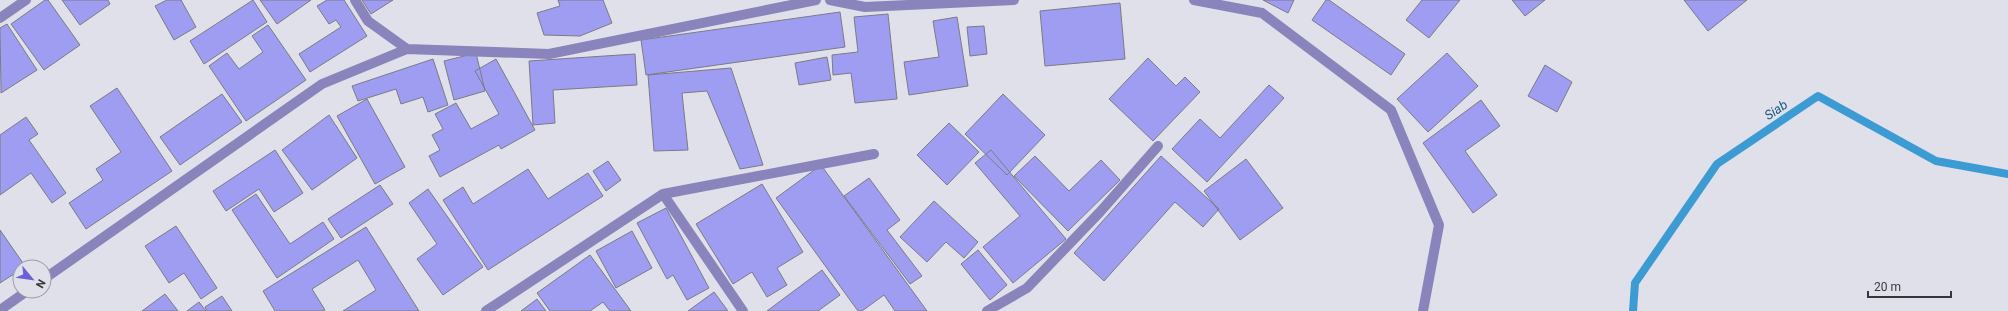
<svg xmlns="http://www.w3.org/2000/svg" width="2008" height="311" viewBox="0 0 2008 311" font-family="Roboto,sans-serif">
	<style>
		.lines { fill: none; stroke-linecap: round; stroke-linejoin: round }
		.stream { stroke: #3c9bd3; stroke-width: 8 }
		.building { fill: #9e9df1; stroke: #7b7b84 }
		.minor { stroke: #8984bb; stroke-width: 10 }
		.labels { text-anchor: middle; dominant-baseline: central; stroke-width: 3; stroke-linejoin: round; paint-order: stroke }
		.water-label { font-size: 13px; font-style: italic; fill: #155a81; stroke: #dfe0e9 }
	</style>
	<rect width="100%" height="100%" fill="#dfe0e9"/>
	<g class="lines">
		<!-- stream -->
		<path class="stream" d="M1633 311 1635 283 1717 164 1818 96 1936 161 2008 174"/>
	</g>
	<!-- building -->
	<path class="building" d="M45 0H48L80 45 44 70 11 24Z
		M62 0H108L110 4 80 25Z
		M167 0H181L196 27 174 40 155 6Z
		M253 0 267 22 204 64 190 41Z
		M260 0H311L277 24Z
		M327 0H344L367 36 310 72 299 54 341 27 336 20 329 24 317 6Z
		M362 0H393L371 14Z
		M558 0H603L612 23 580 36 544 35 537 13 560 6Z
		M1263 0H1294L1288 13Z
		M1326 0H1329L1405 54 1391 75 1312 20Z
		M1422 0H1460L1429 38 1406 20Z
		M1512 0H1545L1525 16Z
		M1684 0H1747L1708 31Z
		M1120 3 1125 59 1045 66 1040 11Z
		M840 12 845 47 646 75 641 40Z
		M888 14 897 99 855 103 851 73 833 75 832 55 858 52 854 17Z
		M957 17 968 86 909 95 904 62 939 57 933 21Z
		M7 24 37 70 1 93 0 28Z
		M268 25 306 80 246 121 209 66 227 53 239 69 263 52 252 36Z
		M984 26 987 54 970 56 967 27Z
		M476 53 485 91 454 100 444 61Z
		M1447 53 1478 86 1428 132 1397 99Z
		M635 54 637 85 553 90 555 123 533 125 529 61Z
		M827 57 831 80 799 85 795 63Z
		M1148 58 1176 86 1185 77 1200 92 1153 141 1109 99Z
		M433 59 448 105 428 112 423 97 401 104 396 89 358 101 352 86Z
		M496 59 535 130 501 149 499 145 440 177 429 156 440 150 432 135 443 129 435 114 456 103 471 129 499 114 475 71Z
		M1545 65 1572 82 1557 112 1528 96Z
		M731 68 763 165 740 169 707 91 682 93 688 150 654 151 648 75Z
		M1269 85 1284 98 1207 182 1172 149 1200 119 1220 138Z
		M117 88 172 171 86 229 69 203 103 180 96 169 121 152 90 106Z
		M222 94 242 122 180 165 160 137Z
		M1003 94 1045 135 1007 175 965 134Z
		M367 99 405 167 375 184 337 116Z
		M1481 100 1500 126 1465 151 1497 195 1473 213 1423 143Z
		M329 115 357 158 312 190 282 150Z
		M26 117 38 134 29 140 66 193 52 203 31 173 0 195V135Z
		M949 123 979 152 947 185 917 155Z
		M275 150 303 193 274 212 259 189 226 211 213 191Z
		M991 150 1066 239 1013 283 983 247 1020 216 975 163Z
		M1035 156 1069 191 1101 160 1120 180 1068 231 1014 176Z
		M1161 156 1219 209 1203 227 1175 202 1104 281 1074 253Z
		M1246 159 1283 208 1240 240 1204 191Z
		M608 161 621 180 606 191 593 171Z
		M821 165 927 311H895L884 295 862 311H858L776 198Z
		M528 169 548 199 588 173 603 196 488 270 443 200 463 187 473 204Z
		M869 178 900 220 887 230 922 276 910 284 844 196Z
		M762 184 803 252 777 268 787 285 767 297 752 272 733 284 696 224Z
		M380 185 393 204 341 238 328 219Z
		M428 189 483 267 443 295 417 259 437 244 409 203Z
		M256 194 290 244 323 222 334 239 277 278 232 210Z
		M934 201 978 242 964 258 946 242 927 262 900 237Z
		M666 208 709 288 687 300 673 275 667 279 637 223Z
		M176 226 217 288 201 299 184 273 169 283 145 246Z
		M366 227 419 311H343L376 290 358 260 312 289 325 310 322 311H275L263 291Z
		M0 230 25 266 20 267V270L0 283Z
		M632 231 652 268 616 288 596 251Z
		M978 250 1007 285 990 300 961 264Z
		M590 255 631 311H610L603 302 590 311H550L537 293Z
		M822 270 840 295 818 311H767Z
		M714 292 728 311H688Z
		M165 294 178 311H142Z
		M222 296 232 311H207L205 307Z
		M537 299 546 311H521Z
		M199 302 206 311H187Z"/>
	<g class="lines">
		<!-- minor -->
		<path class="minor" d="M355 0 368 21 407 49 549 54 816 0
			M830 0 865 7 1014 0
			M1194 0 1262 13 1391 110 1439 225 1423 311
			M0 18 26 0
			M663 194 874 154
			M44 279 322 84 407 49
			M0 310 27 291
			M486 311 663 194 743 311
			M987 311 1027 288 1100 212 1158 146"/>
	</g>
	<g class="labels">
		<!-- water labels -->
		<g class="water-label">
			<text transform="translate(1776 110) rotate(-34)">Siab</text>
		</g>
	</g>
	<!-- north arrow -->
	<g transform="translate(32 279) rotate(119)"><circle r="19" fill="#dfe0e9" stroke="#9c9ca3"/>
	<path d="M0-3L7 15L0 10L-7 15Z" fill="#6b5fd9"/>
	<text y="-6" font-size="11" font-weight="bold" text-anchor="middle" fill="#37373b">N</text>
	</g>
	<!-- scale -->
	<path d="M1868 291v6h83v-6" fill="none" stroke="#37373b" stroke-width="2"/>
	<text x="1874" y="291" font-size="12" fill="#37373b" stroke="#dfe0e9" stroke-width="3" paint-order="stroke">20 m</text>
</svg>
